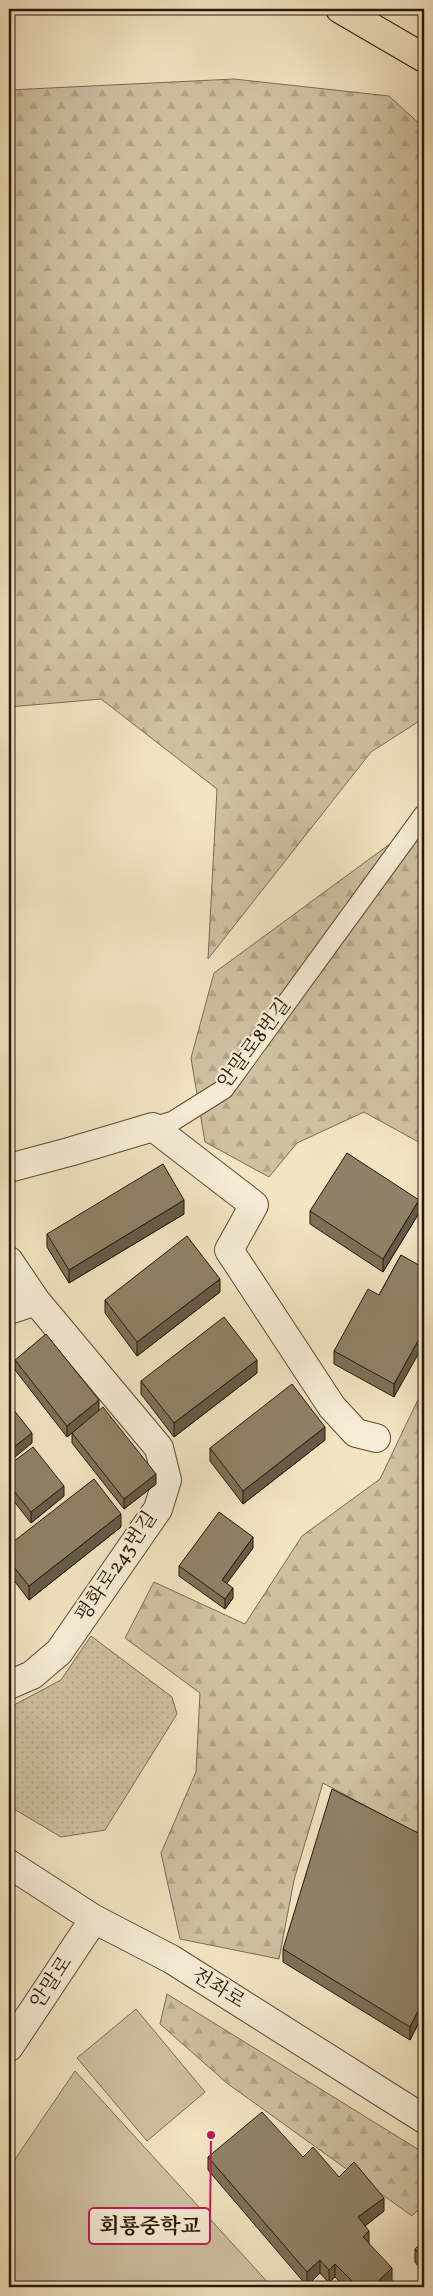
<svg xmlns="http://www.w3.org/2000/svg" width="433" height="2296" viewBox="0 0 433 2296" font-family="Vollkorn,'Noto Serif KR',serif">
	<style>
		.grass { fill: url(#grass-dots); stroke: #7a6c54 }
		.forest { fill: url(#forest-firs); stroke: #7a6c54 }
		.garden { fill: #d0c1a2; stroke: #7a6c54 }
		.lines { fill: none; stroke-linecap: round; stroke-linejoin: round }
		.lane-casing { stroke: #584b35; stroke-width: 21 }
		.street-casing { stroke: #584b35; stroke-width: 30 }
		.highway-casing { stroke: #251806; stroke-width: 30 }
		.lane { stroke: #f7edd7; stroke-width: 19 }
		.street { stroke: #f7edd7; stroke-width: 28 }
		.highway { stroke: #f3e4c2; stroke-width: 28 }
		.wall { fill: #7c7059; stroke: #251806 }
		.shaded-wall { fill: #655b49; stroke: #251806 }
		.building { fill: #908268; stroke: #251806 }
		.labels { text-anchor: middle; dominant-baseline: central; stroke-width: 4.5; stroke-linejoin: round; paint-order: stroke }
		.street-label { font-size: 20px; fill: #251806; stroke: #f7edd7 }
		.leader { fill: none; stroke: #c2185b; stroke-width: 2 }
		.callout-dot { fill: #c2185b; stroke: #f7edd7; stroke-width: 2 }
		.callout { fill: #f7edd7; stroke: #c2185b; stroke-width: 2 }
		.callout-label { font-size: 21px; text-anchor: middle; font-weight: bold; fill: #251806 }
	</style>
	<defs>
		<pattern id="grass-dots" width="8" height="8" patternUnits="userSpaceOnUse" patternTransform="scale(1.25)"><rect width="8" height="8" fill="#d0c1a2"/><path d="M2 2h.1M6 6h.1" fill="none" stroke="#b2a58a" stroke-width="1.8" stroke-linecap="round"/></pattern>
		<pattern id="forest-firs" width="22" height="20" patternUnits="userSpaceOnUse" patternTransform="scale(1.25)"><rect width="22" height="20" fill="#d0c1a2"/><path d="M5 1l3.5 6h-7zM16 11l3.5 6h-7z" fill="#b2a58a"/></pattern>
	</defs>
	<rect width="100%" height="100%" fill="#f3e4c2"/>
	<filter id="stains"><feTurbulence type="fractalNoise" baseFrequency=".004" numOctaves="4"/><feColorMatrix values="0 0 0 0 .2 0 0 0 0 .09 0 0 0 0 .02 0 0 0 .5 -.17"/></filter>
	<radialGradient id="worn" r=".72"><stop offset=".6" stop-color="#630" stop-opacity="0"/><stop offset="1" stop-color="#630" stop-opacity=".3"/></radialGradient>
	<!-- grass -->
	<path class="grass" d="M91 1636 172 1697 177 1714 105 1830 61 1837 9 1806V1704L14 1705 61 1680Z"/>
	<!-- forest -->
	<path class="forest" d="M234 79 389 96 424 128V718L371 752 208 959 217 789 101 699 9 707V90Z
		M424 819V1145L364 1112 297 1143 269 1177 205 1142 191 1058 214 973Z
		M424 1387V1837L323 1783 294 1880 279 1959 180 1939 161 1853 196 1772 200 1693 125 1638 154 1582 245 1624 302 1536 380 1479Z
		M167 1994 424 2153V2204L412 2216 228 2084 160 2024Z"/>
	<!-- garden -->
	<path class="garden" d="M136 2009 205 2092 147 2141 77 2058Z
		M75 2071 272 2287H9V2168Z"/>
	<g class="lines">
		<defs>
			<path id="lane" d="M153 1127 173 1121 224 1089 424 814"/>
			<path id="street" d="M9 1168 69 1152 153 1127 254 1205 229 1250 332 1407 356 1433 376 1438
				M9 1261 36 1301 159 1448 167 1480 158 1509 59 1652 32 1675 9 1685
				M9 1310 36 1301
				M9 1864 94 1919 171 1959 424 2119
				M9 2047 94 1919"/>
			<path id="highway" d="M340 9 424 58"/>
		</defs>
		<!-- lane casing -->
		<use href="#lane" class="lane-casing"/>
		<!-- street casing -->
		<use href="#street" class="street-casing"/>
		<!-- highway casing -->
		<use href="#highway" class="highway-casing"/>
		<!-- lane -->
		<use href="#lane" class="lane"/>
		<!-- street -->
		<use href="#street" class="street"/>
		<!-- highway -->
		<use href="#highway" class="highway"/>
	</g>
	<!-- wall -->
	<path class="wall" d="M419 1193H424V1242L419 1205V1213L383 1272 310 1224V1211L419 1200Z
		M184 1214 69 1283 47 1247V1234Z
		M401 1255 394 1397 334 1364V1351L379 1295Z
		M220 1292 137 1356 105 1313V1300Z
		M15 1360 99 1410 156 1484 124 1509 72 1443V1433L84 1423 67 1437 15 1370Z
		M257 1373 174 1437 141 1394V1381Z
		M325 1440 243 1504 210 1461V1448Z
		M9 1465 64 1496 31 1523 9 1495Z
		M121 1527 29 1600 9 1574V1545Z
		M253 1548 226 1583 233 1598 225 1609 179 1576V1566Z
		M424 1836V2012L410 2040 283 1962V1949Z
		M208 2157H303L339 2177 384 2211 365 2226 369 2244 392 2281 386 2287H345L335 2277 329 2283 320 2273 307 2286 208 2170Z
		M424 2240V2274L415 2262V2249Z"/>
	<!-- shaded-wall -->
	<path class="shaded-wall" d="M184 1200V1214L69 1283V1270Z
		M419 1200V1213L383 1272V1259Z
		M220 1279V1292L137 1356V1342Z
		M424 1330V1344L394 1397V1384Z
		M257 1360V1373L174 1437V1423Z
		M99 1400V1411L67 1437V1426Z
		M325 1427V1440L243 1504V1491Z
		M32 1433V1443L9 1462V1451Z
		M156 1474V1484L124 1509V1499Z
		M64 1486V1496L31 1523V1512Z
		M121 1514V1527L29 1600V1586Z
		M253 1537V1548L222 1590V1580Z
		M233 1588V1598L225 1609V1599Z
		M424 1999V2012L410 2040V2027Z
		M384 2198V2211L358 2231V2217Z
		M369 2231V2245L363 2237Z
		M320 2260V2273L307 2286V2272Z
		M335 2264V2277L329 2283V2270Z
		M392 2268V2281L386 2287H372Z"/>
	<!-- building -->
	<path class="building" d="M347 1153 419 1200 383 1259 310 1211Z
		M163 1164 184 1200 69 1270 47 1234Z
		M419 1193H424V1232Z
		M187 1236 220 1279 137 1342 105 1300Z
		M401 1255 424 1268V1330L394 1384 334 1351 368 1289 379 1295Z
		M224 1317 257 1360 174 1423 141 1381Z
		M46 1334 99 1400 67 1426 15 1360Z
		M292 1384 325 1427 243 1491 210 1448Z
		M9 1404 32 1433 9 1451Z
		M103 1407 156 1474 124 1499 72 1433Z
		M33 1447 64 1486 31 1512 9 1485V1465Z
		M94 1479 121 1514 29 1586 9 1561V1545Z
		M219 1512 253 1537 222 1580 233 1588 225 1599 179 1566Z
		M332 1789 424 1836V1999L410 2027 283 1949Z
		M262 2112 303 2157 313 2147 339 2177 354 2162 384 2198 358 2217 369 2231 363 2237 392 2268 372 2287H358L335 2264 329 2270 320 2260 307 2272 208 2157Z
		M424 2240V2261L415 2249Z"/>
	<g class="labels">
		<!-- street labels -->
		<g class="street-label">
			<text transform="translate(255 1044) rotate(-53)">안말로8번길</text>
			<text transform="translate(117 1567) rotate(-56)">평화로243번길</text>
			<text transform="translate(52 1983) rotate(-56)">안말로</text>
			<text transform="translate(218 1989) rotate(32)">전좌로</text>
		</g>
	</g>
	<!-- callouts -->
	<path class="leader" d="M211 2135L210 2226"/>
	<circle class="callout-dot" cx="211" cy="2135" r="5"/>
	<rect class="callout" x="89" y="2208" width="121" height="36" rx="5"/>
	<g class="callout-label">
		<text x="150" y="2233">회룡중학교</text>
	</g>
	<!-- margin -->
	<rect width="433" height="2296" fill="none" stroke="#f3e4c2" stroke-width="30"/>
	<rect x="10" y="10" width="413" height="2276" fill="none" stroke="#251806" stroke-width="2.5"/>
	<rect x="15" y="15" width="403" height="2266" fill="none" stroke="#251806"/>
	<rect width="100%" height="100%" filter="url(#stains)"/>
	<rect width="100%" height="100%" fill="url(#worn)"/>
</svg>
